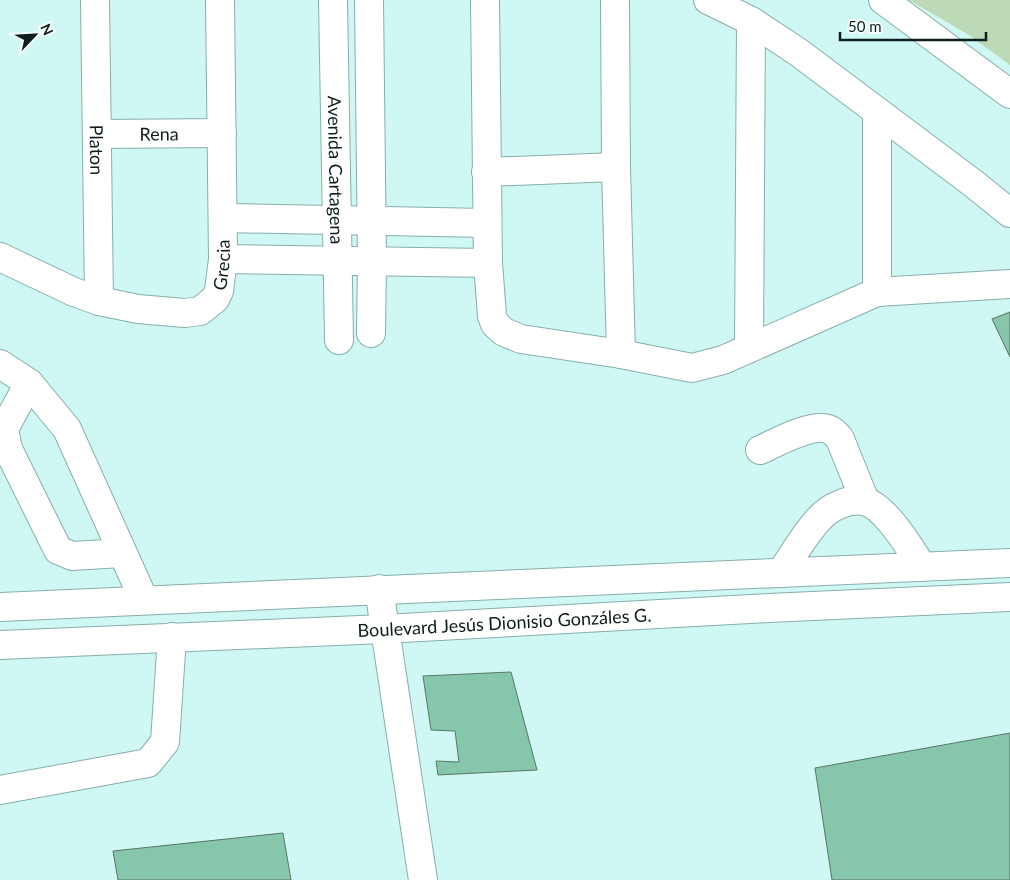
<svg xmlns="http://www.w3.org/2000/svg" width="1010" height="880" viewBox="0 0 1010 880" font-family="Lato,sans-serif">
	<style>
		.green { fill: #bcdab5 }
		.building { fill: #86c6aa; stroke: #577668 }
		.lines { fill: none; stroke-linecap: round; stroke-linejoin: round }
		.minor-casing { stroke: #87aeab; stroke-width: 30 }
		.major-casing { stroke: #87aeab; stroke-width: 30 }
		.minor { stroke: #fff; stroke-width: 28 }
		.major { stroke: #fff; stroke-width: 28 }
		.labels { text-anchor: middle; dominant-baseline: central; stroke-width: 4.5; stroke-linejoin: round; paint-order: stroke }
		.street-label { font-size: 18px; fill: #0e1e1d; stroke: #f5fdfd }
	</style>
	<rect width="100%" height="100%" fill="#cff8f4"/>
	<!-- green -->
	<path class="green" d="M909 0H1010V65L969 35Z"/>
	<!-- building -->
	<path class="building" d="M1010 312V357L992 319Z
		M511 672 537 770 438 775 436 761 459 762 455 731 431 730 423 676Z
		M1010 733V880H832L815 768Z
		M283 833 291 880H118L113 851Z"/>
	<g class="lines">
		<defs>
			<g id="minor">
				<path id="s1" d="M95 0 99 301"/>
				<path id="s2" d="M333 0 339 340"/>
				<path d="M369 0 372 261 371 333"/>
				<path d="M485 0 488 263 492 316 495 324 504 332 521 339 621 354 692 368 723 360 877 292 1010 284"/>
				<path d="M615 0 616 167 621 354"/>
				<path d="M708 0 751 21 798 52 974 184 1010 213"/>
				<path d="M883 0 1010 94"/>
				<path id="s3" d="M97 134 222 133"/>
				<path d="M486 172 616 167"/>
				<path d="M223 218 487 223"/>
				<path id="s4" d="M0 257 74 292 99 301 138 309 185 313 200 311 215 299 219 291 223 259 220 0"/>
				<path d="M223 259 488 263"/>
				<path d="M877 292V113"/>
				<path d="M749 348 751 21"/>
				<path d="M0 364 29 383 67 429 144 600"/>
				<path d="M29 383 4 429 8 449 58 550 72 556 122 553"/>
				<path d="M760 450C776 443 811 423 828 429 834 431 837 435 840 439L865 501"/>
				<path d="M781 573C793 555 804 535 819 519 825 512 833 507 841 504 848 501 856 500 864 501 885 506 911 549 922 567"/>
				<path d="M379 589 423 880"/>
				<path d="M0 790 148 763 165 742 172 637"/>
			</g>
			<g id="major">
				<path d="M0 607C337 591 673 578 1010 563"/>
				<path id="s5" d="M0 645 384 629 769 608 1010 597"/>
			</g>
		</defs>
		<!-- minor casing -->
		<use href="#minor" class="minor-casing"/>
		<!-- major casing -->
		<use href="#major" class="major-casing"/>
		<!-- minor -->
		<use href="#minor" class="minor"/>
		<!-- major -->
		<use href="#major" class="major"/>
	</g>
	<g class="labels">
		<!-- street labels -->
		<g class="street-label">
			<text stroke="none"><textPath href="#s3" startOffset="62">Rena</textPath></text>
			<text stroke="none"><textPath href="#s1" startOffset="150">Platon</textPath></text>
			<text stroke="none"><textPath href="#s2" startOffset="170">Avenida Cartagena</textPath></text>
			<text stroke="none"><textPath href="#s4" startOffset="265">Grecia</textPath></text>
			<text stroke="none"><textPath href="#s5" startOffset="505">Boulevard Jesús Dionisio Gonzáles G.</textPath></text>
		</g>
	</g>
	<!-- north arrow -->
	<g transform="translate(35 35) rotate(65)" stroke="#f5fdfd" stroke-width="4" paint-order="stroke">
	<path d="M0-4L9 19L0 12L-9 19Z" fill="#0e1e1d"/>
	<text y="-8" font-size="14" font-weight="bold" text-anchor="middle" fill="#0e1e1d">N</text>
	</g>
	<!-- scale -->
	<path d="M840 32v8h146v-8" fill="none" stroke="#0e1e1d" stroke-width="2.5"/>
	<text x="848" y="32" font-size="15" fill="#0e1e1d" stroke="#f5fdfd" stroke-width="4" paint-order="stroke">50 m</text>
</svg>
